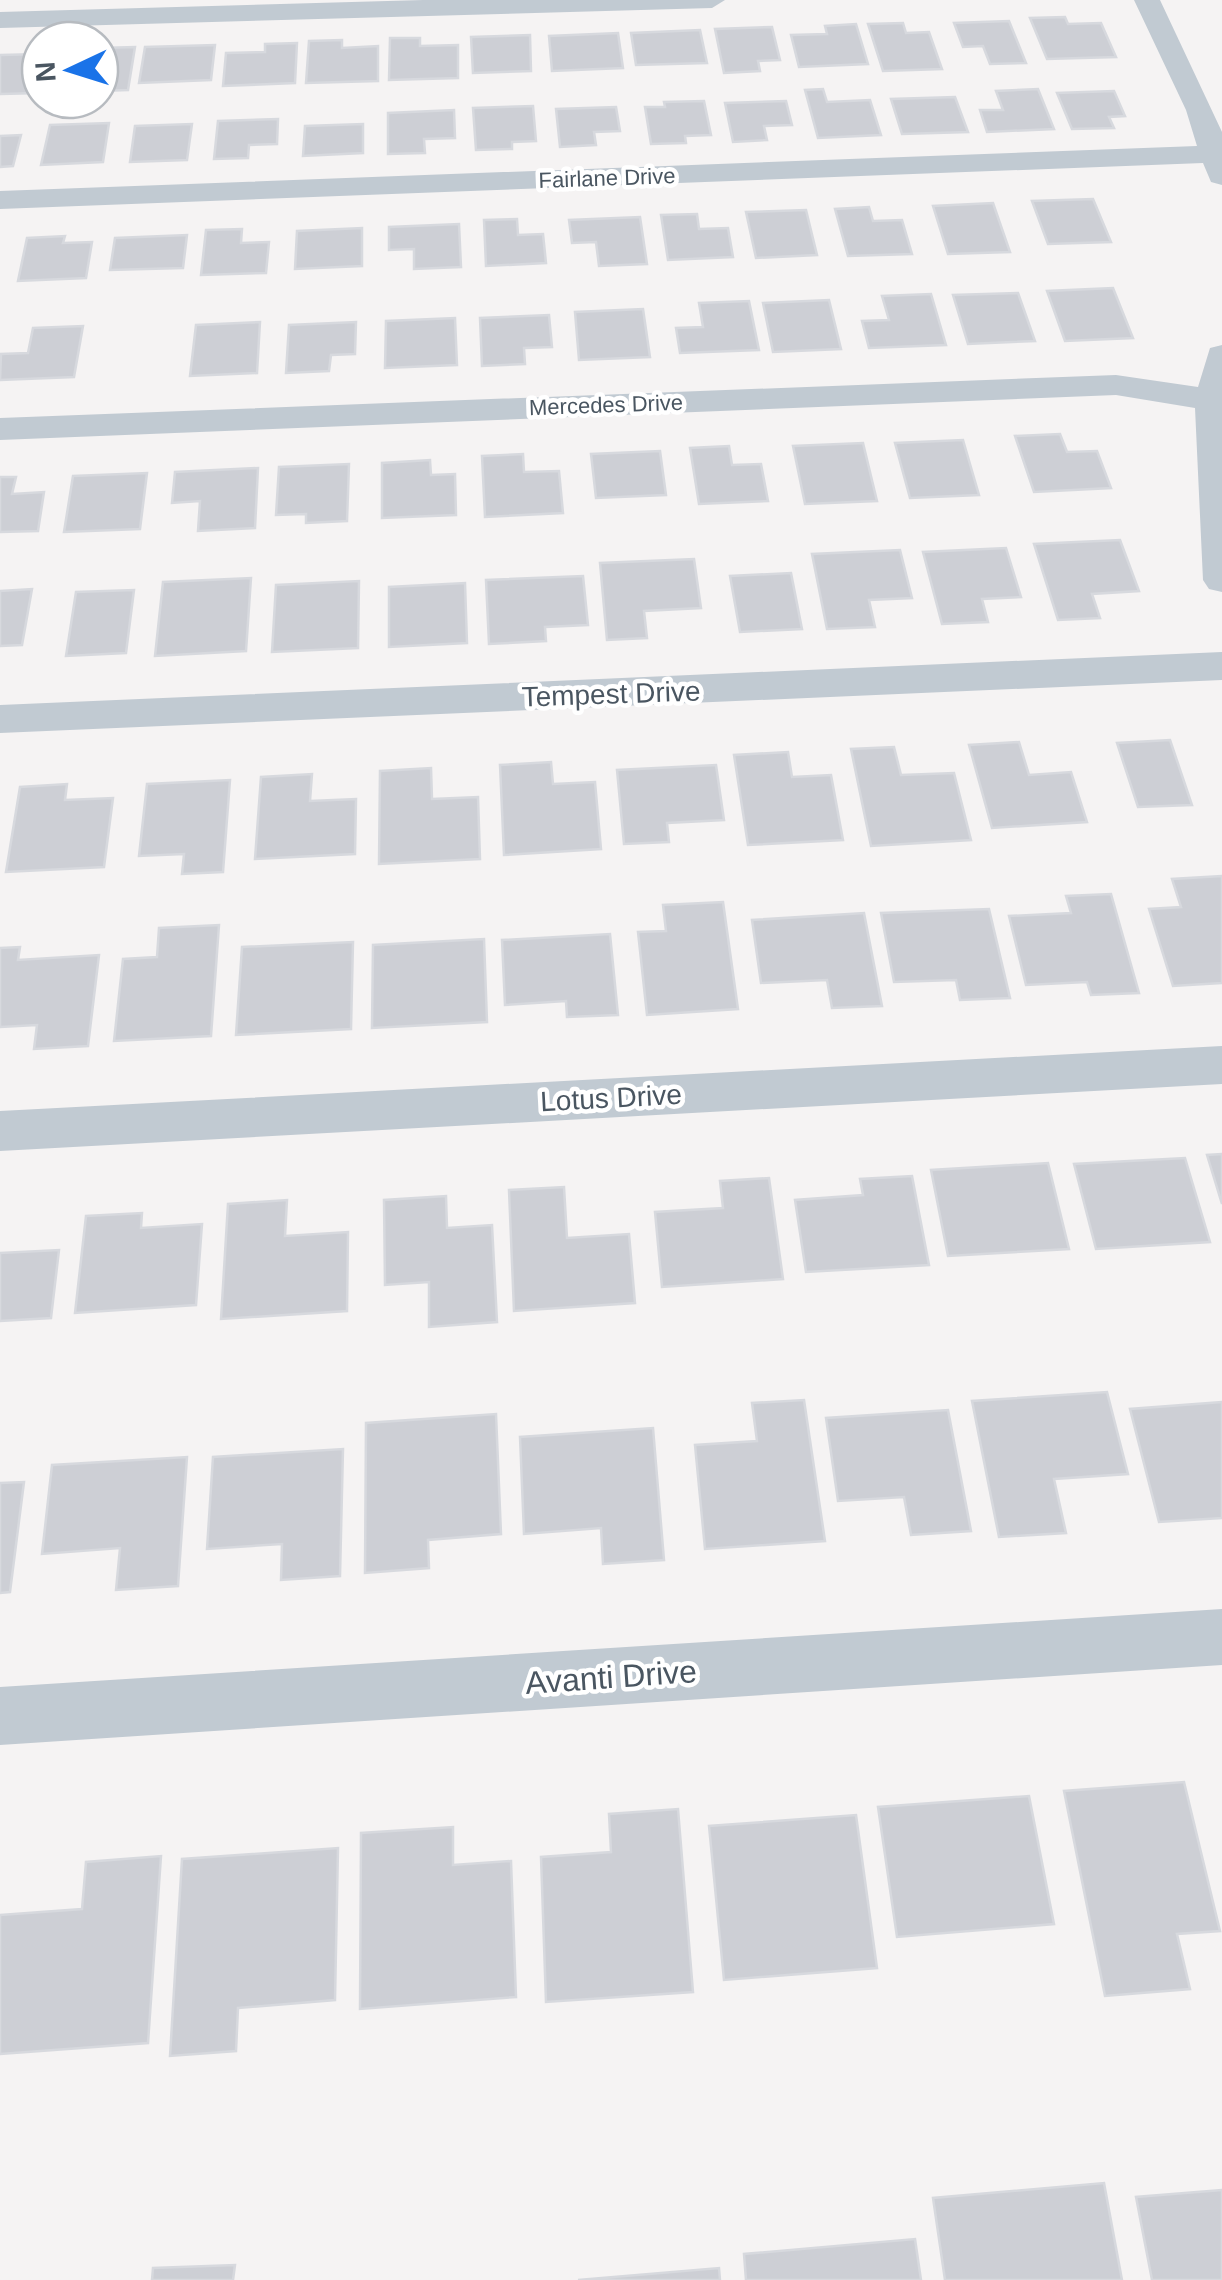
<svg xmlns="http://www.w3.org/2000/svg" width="1222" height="2280" viewBox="0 0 1222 2280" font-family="Helvetica,sans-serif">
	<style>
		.building { fill: #cdcfd5; stroke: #d7d9de; stroke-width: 2.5 }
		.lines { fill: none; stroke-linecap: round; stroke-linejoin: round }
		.minor { fill: #c1cad2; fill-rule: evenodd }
		.labels { text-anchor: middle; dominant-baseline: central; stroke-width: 9; stroke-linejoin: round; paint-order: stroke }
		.far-street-label { font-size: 22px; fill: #4a5661; stroke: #fff }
		.street-label { font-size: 28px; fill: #4a5661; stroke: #fff }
		.near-street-label { font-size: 32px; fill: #4a5661; stroke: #fff }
	</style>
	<rect width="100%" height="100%" fill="#f5f3f3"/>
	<!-- building -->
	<path class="building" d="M1065 17 1068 24 1101 23 1116 57 1047 59 1030 18Z
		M1009 21 1026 63 990 64 983 46 963 47 954 23Z
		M903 23 906 33 929 32 942 69 883 71 868 24Z
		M856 24 868 64 799 67 791 35 827 34 825 26Z
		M772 27 780 60 758 61 760 71 724 73 715 29Z
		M700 30 707 63 636 65 631 33Z
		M618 33 623 68 552 71 549 36Z
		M530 35 531 71 473 73 471 37Z
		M390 38H420V46L458 45V78L389 80Z
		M342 40V48L378 46V81L306 83 309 41Z
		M297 43 295 83 223 86 226 53 265 52V44Z
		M215 45 211 80 139 83 145 47Z
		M135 47 128 90 100 91V48Z
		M40 54V93L0 94V55Z
		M823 89 827 102 870 100 881 135 818 138 805 90Z
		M1038 89 1054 129 987 132 980 110H1003L996 91Z
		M1114 91 1125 116 1109 117 1114 128 1072 129 1057 93Z
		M955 97 968 132 902 134 891 99Z
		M704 101 711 135 685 136 686 143 651 144 645 107H665L664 102Z
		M786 101 792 125 764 126 767 140 733 142 725 103Z
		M533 106 536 141 512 142V149L476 150 473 108Z
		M616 107 620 131 594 132 596 145 560 147 556 109Z
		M454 110 455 138 424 139 425 153 388 154V113Z
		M278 119 277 144 249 145 248 158 214 159 218 121Z
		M109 123 103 162 41 165 50 125Z
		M192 124 187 160 130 162 135 126Z
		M363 124V153L303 156 305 126Z
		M21 135 13 166 0 167V136Z
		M1093 199 1111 242 1048 244 1032 201Z
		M993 203 1010 252 948 254 933 206Z
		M869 207 873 221 902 220 912 254 848 256 835 209Z
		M806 210 817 255 756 258 746 212Z
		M697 214 699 229 728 228 733 257 668 260 661 215Z
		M640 217 647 264 599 266 596 242 572 243 569 220Z
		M517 219 518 235 543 234 546 263 486 266 484 220Z
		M459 224 461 267 414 269V249L389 250V227Z
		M362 228V266L295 269 297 231Z
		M242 229 241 243 269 242 266 273 201 275 206 230Z
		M187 235 183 268 110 270 115 238Z
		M65 236 63 243 92 242 86 278 18 281 27 238Z
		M1113 288 1133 338 1065 341 1047 291Z
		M1018 293 1035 341 968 344 953 295Z
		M931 294 946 345 869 348 862 321 889 320 882 296Z
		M829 300 841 349 773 352 763 303Z
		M749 301 759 350 680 353 676 328 703 327 699 303Z
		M643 309 650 357 579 360 575 312Z
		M549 315 552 347 524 348 525 364 482 366 480 318Z
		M455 318 457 365 385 368 386 321Z
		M260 322 257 373 190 376 196 325Z
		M356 322 355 354 331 355 329 371 286 373 289 325Z
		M83 326 74 377 0 380 1 354 28 353 33 328Z
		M1060 434 1067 452 1097 451 1111 488 1034 492 1015 436Z
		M963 440 979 495 910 498 895 443Z
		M863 443 877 501 805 504 793 446Z
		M729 446 732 465 761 464 768 501 699 504 690 448Z
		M660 451 666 495 596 498 591 454Z
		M523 454 524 472 559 471 563 513 485 517 482 456Z
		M430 460 431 475 455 474 456 515 382 518V463Z
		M349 464 347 521 306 523V514L276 515 279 467Z
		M258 468 255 528 198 531 200 501 172 503 175 472Z
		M147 473 140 529 64 532 73 476Z
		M0 477H16L12 494 44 492 38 531 0 532Z
		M1120 540 1139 591 1092 594 1100 618 1058 620 1034 544Z
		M1006 548 1021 597 982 599 988 622 942 624 923 552Z
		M900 550 912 598 869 600 875 627 827 629 812 554Z
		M694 559 701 608 644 611 647 638 607 640 600 563Z
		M791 573 802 629 740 632 730 576Z
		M583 576 588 625 545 627 546 641 489 644 486 580Z
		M251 578 246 651 155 656 163 582Z
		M359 581 358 648 272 652 276 585Z
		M465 583 467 643 389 647V587Z
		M32 589 22 645 0 646V591Z
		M134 590 126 653 66 656 76 592Z
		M1170 740 1192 805 1138 807 1117 743Z
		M1019 742 1029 775 1071 772 1087 822 992 828 969 745Z
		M894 747 901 775 954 773 971 840 871 846 851 749Z
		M788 752 792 777 831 775 843 840 748 845 734 755Z
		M551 762 553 784 595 782 601 849 504 855 500 765Z
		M716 765 724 820 667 823 669 842 624 844 617 770Z
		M431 768 432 799 478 797 480 859 379 864 380 771Z
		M312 774 310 801 356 799 355 854 255 859 261 777Z
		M230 780 223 872 182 874 184 854 139 856 147 784Z
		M67 784 65 800 113 798 104 867 6 872 20 787Z
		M1222 876V983L1173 986 1149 909 1181 907 1172 879Z
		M1111 894 1139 993 1091 995 1087 982 1026 985 1009 916 1071 913 1066 896Z
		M723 902 738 1009 647 1015 638 932 666 931 663 905Z
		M989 909 1010 998 960 1000 956 980 894 982 881 913Z
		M864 913 882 1006 832 1008 827 980 761 983 752 920Z
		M219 925 211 1036 114 1041 123 959 157 957 159 928Z
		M610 934 618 1015 567 1017 566 1001 505 1005 502 940Z
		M484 939 487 1022 372 1028 373 945Z
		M353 942 351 1029 236 1035 242 947Z
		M20 947 18 960 99 955 88 1046 34 1049 37 1025 0 1027V948Z
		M1222 1154V1204L1207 1155Z
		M1185 1158 1210 1242 1096 1249 1074 1164Z
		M1048 1163 1069 1249 948 1256 931 1170Z
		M912 1176 929 1265 806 1272 795 1200 863 1195 860 1179Z
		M769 1178 783 1279 662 1287 655 1212 723 1208 720 1181Z
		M564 1187 567 1238 629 1234 635 1303 514 1311 509 1190Z
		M446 1196 447 1228 492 1225 497 1322 429 1327V1282L385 1285 384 1200Z
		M287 1200 285 1236 348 1232 347 1311 221 1319 228 1204Z
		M142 1213 141 1228 202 1224 196 1305 75 1313 86 1216Z
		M59 1250 51 1318 0 1321V1253Z
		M1107 1392 1128 1474 1054 1479 1066 1533 999 1537 972 1401Z
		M804 1400 825 1541 705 1549 695 1445 757 1441 752 1403Z
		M1222 1402V1518L1159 1522 1130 1409Z
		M948 1410 971 1531 911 1535 904 1497 838 1501 826 1418Z
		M496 1414 501 1534 428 1540 429 1568 365 1573 366 1423Z
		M653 1428 664 1560 603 1564 601 1528 524 1534 520 1437Z
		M343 1449 340 1576 281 1580 282 1544 207 1549 213 1457Z
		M187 1457 178 1586 116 1590 120 1548 42 1554 52 1465Z
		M24 1482 10 1592 0 1593V1483Z
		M1184 1782 1220 1931 1177 1934 1190 1989 1105 1996 1064 1791Z
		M1029 1796 1054 1924 897 1937 878 1807Z
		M678 1809 693 1992 546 2002 541 1857 611 1852 609 1814Z
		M856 1815 877 1968 724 1980 709 1826Z
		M453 1827V1865L511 1861 516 1997 360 2009 361 1833Z
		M338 1848 335 2000 238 2008 236 2051 170 2056 182 1859Z
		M161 1856 148 2043 0 2054V1915L82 1909 86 1862Z
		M1104 2183 1122 2280H945L933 2198Z
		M1222 2190V2280H1152L1136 2197Z
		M915 2239 921 2280H746L744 2254Z
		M235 2265 233 2280H152L153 2268Z
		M719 2268 720 2280H578Z"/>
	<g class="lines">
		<!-- minor -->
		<path class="minor" d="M423 0H725L712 8 0 28V12Z
			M1134 0H1160L1222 132V185L1211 182 1203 163 0 209V191L1197 146 1186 110Z
			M1222 345V592L1209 589 1203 580 1195 408 1116 395 0 440V418L1116 375 1198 387 1210 348Z
			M1222 652V680L0 733V705Z
			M1222 1046V1084L0 1151V1111Z
			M1222 1609V1665L0 1745V1687Z"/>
	</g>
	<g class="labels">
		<!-- far-street labels -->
		<g class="far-street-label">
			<text transform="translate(607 178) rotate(-2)">Fairlane Drive</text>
			<text transform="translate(606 405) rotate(-2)">Mercedes Drive</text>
		</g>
		<!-- street labels -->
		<g class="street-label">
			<text transform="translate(611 694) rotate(-2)">Tempest Drive</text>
			<text transform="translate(611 1098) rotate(-3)">Lotus Drive</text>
		</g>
		<!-- near-street labels -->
		<g class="near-street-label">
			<text transform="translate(611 1677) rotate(-4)">Avanti Drive</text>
		</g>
	</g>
	<!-- north arrow -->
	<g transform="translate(70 70) rotate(266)"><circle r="48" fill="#ffffff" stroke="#b7bbc0" stroke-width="2.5"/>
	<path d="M0-8L18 38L0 25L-18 38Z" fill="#1a73e8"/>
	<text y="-15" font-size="28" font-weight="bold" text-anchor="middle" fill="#4a5661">N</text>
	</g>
</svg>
